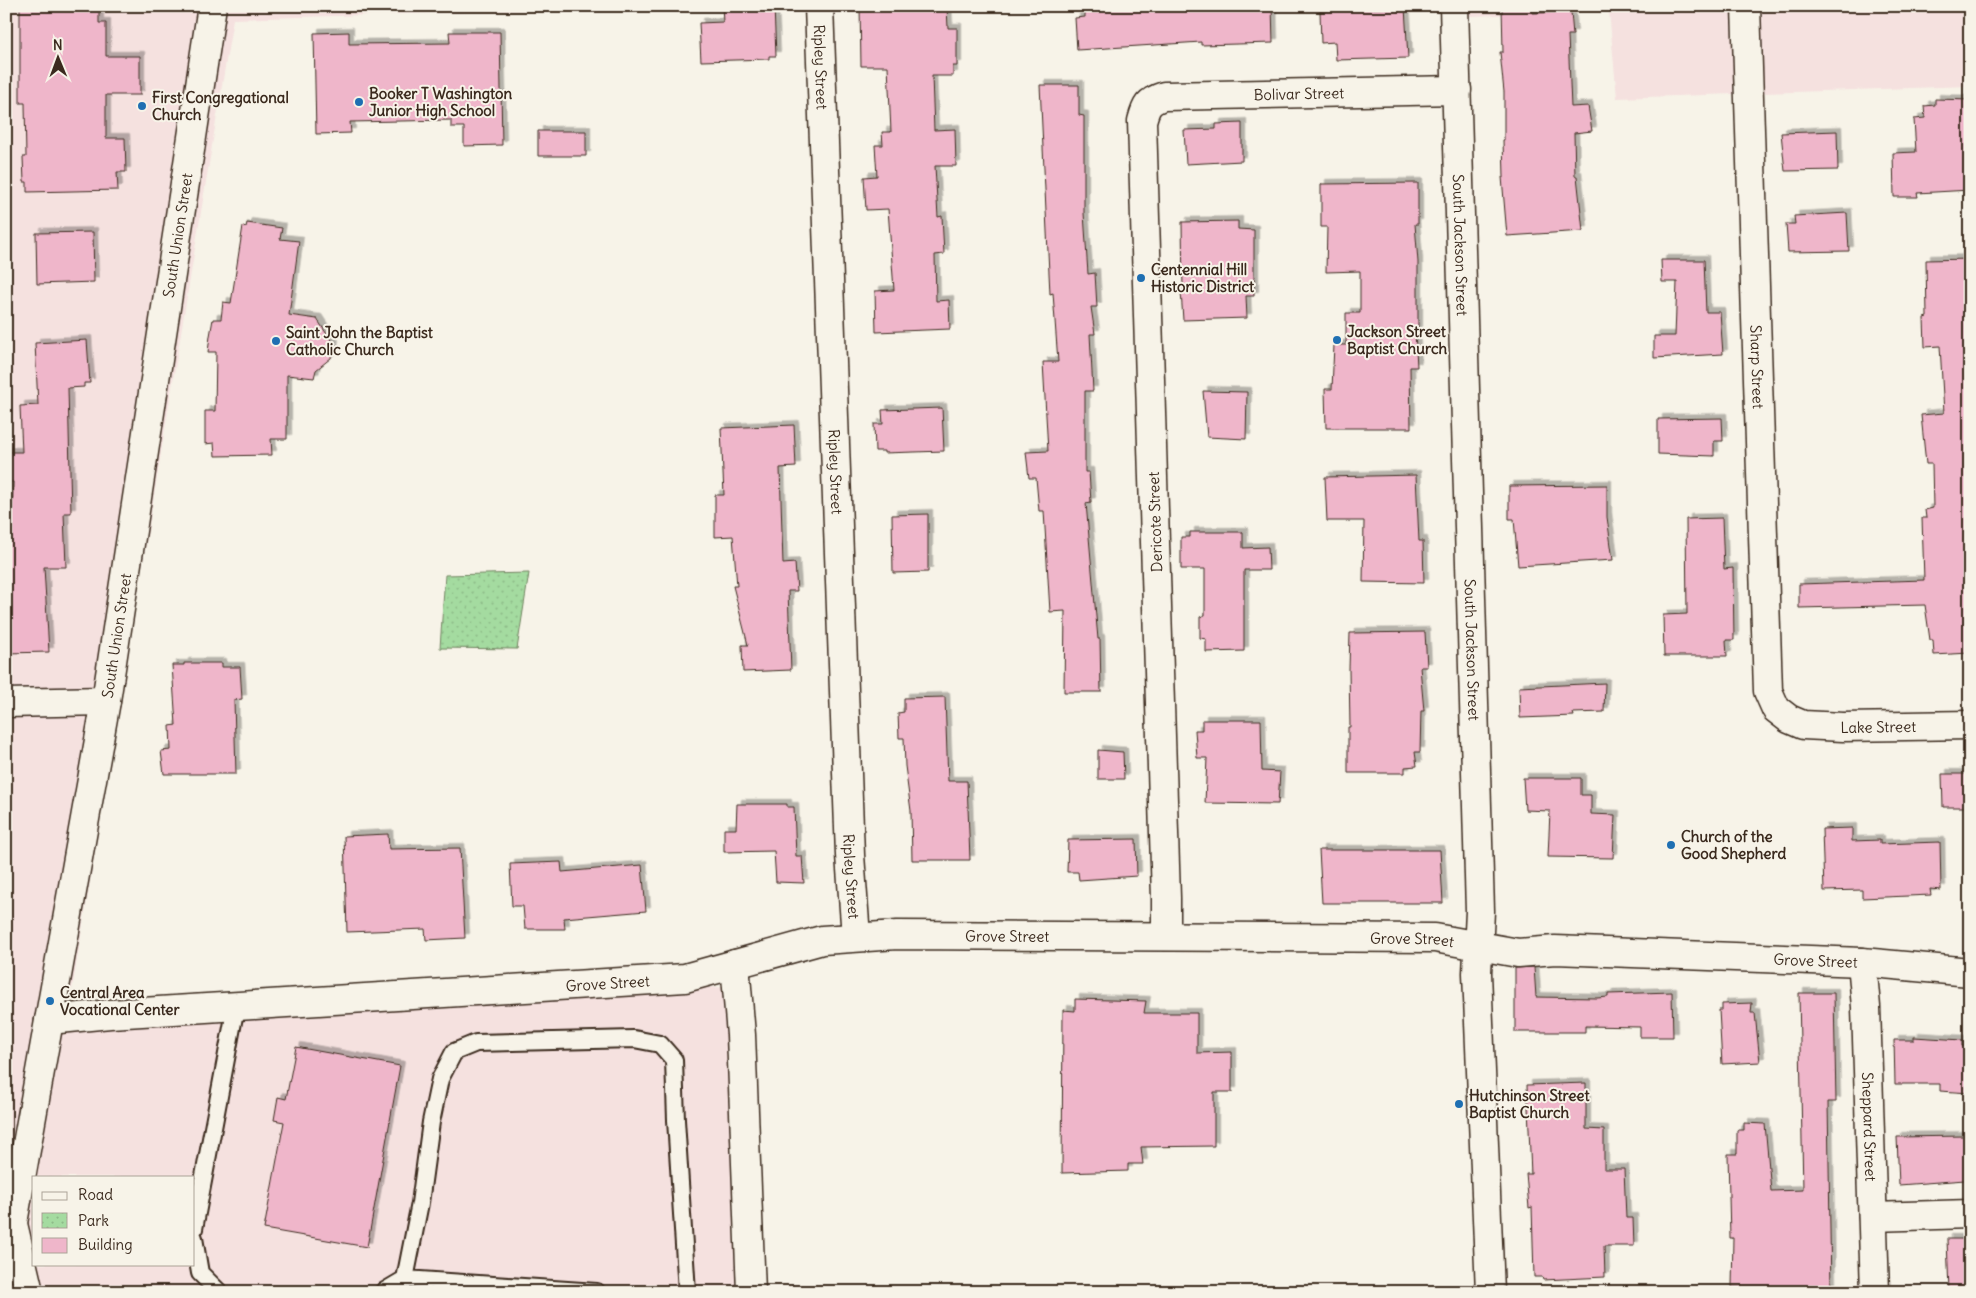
<svg xmlns="http://www.w3.org/2000/svg" width="1976" height="1298" viewBox="0 0 1976 1298" font-family="Delius,sans-serif">
	<style>
		.built { fill: #f5e1df; fill-rule: evenodd }
		.park { fill: url(#park-dots); stroke: #70825f }
		.building { fill: #efb6ca; stroke: #3b2a1e; filter: url(#shadow) }
		.lines { fill: none; stroke-linecap: round; stroke-linejoin: round }
		.lane-casing { stroke: #3b2a1e; stroke-width: 20 }
		.street-casing { stroke: #3b2a1e; stroke-width: 31 }
		.secondary-casing { stroke: #3b2a1e; stroke-width: 31 }
		.highway-casing { stroke: #3b2a1e; stroke-width: 31 }
		.lane { stroke: #f7f3e8; stroke-width: 16 }
		.street { stroke: #f7f3e8; stroke-width: 28 }
		.secondary { stroke: #f7f3e8; stroke-width: 28 }
		.highway { stroke: #f7f3e8; stroke-width: 28 }
		.poi-dot { fill: #1f6fb2; stroke: #f7f3e8; stroke-width: 2 }
		.labels { text-anchor: middle; dominant-baseline: central; stroke-width: 4; stroke-linejoin: round; paint-order: stroke }
		.street-label { font-size: 15px; fill: #3b2a1e; stroke: #f7f3e8 }
		.poi-label { font-size: 15px; font-weight: bold; fill: #3b2a1e; stroke: #f7f3e8; text-anchor: start }
	</style>
	<defs>
		<pattern id="park-dots" width="8" height="8" patternUnits="userSpaceOnUse" patternTransform="scale(1.25)"><rect width="8" height="8" fill="#a4dba0"/><path d="M2 2h.1M6 6h.1" fill="none" stroke="#8ebc89" stroke-width="1.8" stroke-linecap="round"/></pattern>
		<filter id="shadow"><feDropShadow dx="4.5" dy="-4.5" stdDeviation="0" flood-color="#0004"/></filter>
	</defs>
	<rect width="100%" height="100%" fill="#f7f3e8"/>
	<filter id="ink" filterUnits="userSpaceOnUse"><feTurbulence type="fractalNoise" baseFrequency=".02" numOctaves="2"/><feDisplacementMap in="SourceGraphic" scale="10" xChannelSelector="R" yChannelSelector="G"/><feConvolveMatrix kernelMatrix="1 2 1 2 8 2 1 2 1" color-interpolation-filters="sRGB"/></filter>
	<g filter="url(#ink)">
		<!-- built -->
		<path class="built" d="M6 6H676L233 19 69 1008 727 987 739 1292H6ZM34 1177H194V1264H34Z
			M1443 6H1970V86L1617 98 1609 11 1443 17Z"/>
		<!-- park -->
		<path class="park" d="M529 573 517 649 440 648 445 575Z"/>
		<!-- building -->
		<path class="building" d="M20 6H99V23H106V56H140V95H106V138H125L126 172H117L118 190 27 192V182H24L23 157H26L25 103H20Z
			M722 6H774L776 56H769V59L701 61 699 23 723 22Z
			M860 6H947L948 28H957V66H953V76H932L934 130 955 129 956 166H935L938 217 942 216 944 254 935 255 936 301 949 300 950 329 876 332 875 291 894 290 888 209 866 210 864 177 877 176 875 145H883L882 132H891L888 66H861Z
			M1085 6H1272L1273 43 1201 45V42L1077 50 1075 18 1085 17Z
			M1502 6H1532V13L1571 12 1573 35H1568L1571 107 1588 106 1592 131 1574 133 1575 176H1577L1583 231 1507 236 1502 177H1504L1503 140H1504V92L1500 52H1503Z
			M1405 7 1408 58 1336 60 1335 42 1321 43 1320 11Z
			M349 32V44L450 43 449 32H500L502 145 464 146V127H451V120L350 122 351 133 316 134 314 33Z
			M1040 85H1079V115L1084 116V213L1088 274 1095 273 1097 307H1091L1095 334H1090L1093 391H1085V472H1089L1091 502 1086 503 1098 639H1100L1101 692H1064L1065 611 1050 612 1044 511H1039L1036 478H1029L1026 452 1048 451 1043 362H1058L1053 293 1050 294Z
			M1935 99 1970 100V190L1917 193 1918 197H1894L1893 153 1916 152 1914 119 1925 118 1924 106 1935 105Z
			M1242 123V161L1186 164 1184 130 1216 129V124Z
			M538 131H586V156H538Z
			M1837 131 1838 170 1785 171 1781 133Z
			M1418 183V224H1415L1418 262V331H1415L1417 367H1410L1411 428H1326L1325 389H1332L1334 345H1346V313H1360V271L1326 272 1327 227H1321V184Z
			M1847 213 1849 251 1788 252 1786 224H1795L1794 216Z
			M1238 221V229L1254 230V296H1246L1247 318 1183 320 1181 291H1183L1182 222Z
			M247 223 282 228 280 239 299 241 289 315 317 319 334 345 331 358 316 370 314 378 287 375V439H271L272 455 215 456 214 443 205 444V411H215L216 352H208L210 336 213 319H221L223 302 231 303 243 226 246 227Z
			M93 232 94 282 37 284 36 233Z
			M1970 259V653L1934 655 1933 640H1930L1925 605 1799 608V584L1924 580 1922 518H1926L1925 510 1933 508 1932 464H1926L1921 415 1944 413 1940 346 1925 347 1924 318 1927 317 1926 260Z
			M1661 260H1704L1706 312H1720L1723 354 1654 358V336H1675L1677 282H1662Z
			M87 340 90 383H84V387L68 388 71 513H64L66 567H44L49 652 6 653V526L12 525 13 482H6V452H22L20 406 38 405 35 343Z
			M1203 391 1247 392 1246 439 1207 437Z
			M942 408 944 451 884 453V451H875L874 424H883L882 410Z
			M1722 418 1723 441H1714V456L1658 454V419Z
			M794 425 796 467 780 468 783 564 795 563 797 591H788L791 670 743 672 742 645H748L733 586H737L733 536 715 537V495H724L721 428Z
			M1416 475 1419 541H1423L1424 583 1363 582 1364 521H1327L1325 477Z
			M1607 485V517L1613 560 1518 566 1514 519H1509V486Z
			M928 514V572L893 573 892 515Z
			M1722 518 1724 569 1733 568 1734 640H1726L1727 656H1664L1663 615 1687 614 1686 519Z
			M1190 532H1243V548L1268 547 1269 570H1244V651L1206 652V639L1200 638V617L1205 615V569H1181V537H1190Z
			M1425 632 1427 667H1420L1424 711H1421L1420 752H1415L1417 766 1405 767V773H1348V727H1350L1349 669 1350 633Z
			M184 663H222V667H240L242 699 234 700 236 774H164L161 751 171 750 170 726 176 725 172 665H184Z
			M1605 683 1604 712 1573 713 1574 716 1520 718 1519 687Z
			M945 697 948 781H967L970 860H912L911 811 905 766 904 738H899L898 713 904 712V698Z
			M1202 720H1261L1262 771 1280 772 1278 804 1205 803 1207 758H1197L1195 730H1202Z
			M1098 750 1123 752 1124 779H1098Z
			M1942 774H1970V807H1943Z
			M1523 778H1581V795H1591V814L1615 815 1613 858 1548 857 1550 811 1525 810Z
			M737 804H787V807H794L796 856H802L804 883 776 882 774 851 724 852V829H736Z
			M1852 828V841L1880 840V844L1940 842 1941 890 1930 889 1931 895 1862 898V890L1824 891 1822 829Z
			M388 834 389 849 460 848 465 938 426 940 425 929 347 932 344 836Z
			M1136 839 1137 876 1079 880 1078 872H1067L1068 840Z
			M1319 850H1440L1443 903H1322Z
			M561 862 562 872 642 865 646 911 564 918 565 929H525L523 906H512L510 864Z
			M1534 967 1536 997 1597 998 1608 997V994L1672 992 1673 1037H1640V1027L1585 1026V1032H1515V968Z
			M1799 993H1834L1836 1102H1828L1831 1290 1732 1287 1733 1238H1730L1728 1154H1737V1130H1744V1123L1765 1124 1771 1191 1803 1190Z
			M1075 999 1146 1001 1144 1013H1197V1053L1232 1052V1092H1214V1146L1141 1147 1143 1164H1128V1171L1062 1173 1063 1010 1075 1011Z
			M1752 1003 1751 1013H1755L1760 1062 1722 1064 1719 1010H1722V1004Z
			M1914 1037 1962 1040V1046H1970V1093L1940 1091V1084H1895L1894 1040H1914Z
			M296 1047 400 1066 367 1247 264 1229 284 1122 274 1120 278 1097 286 1099Z
			M1586 1083V1129L1604 1130V1169H1624L1626 1218H1633L1634 1246H1604L1605 1277 1543 1280 1542 1277H1534L1532 1207 1529 1208 1526 1174H1531L1527 1085Z
			M1964 1136 1965 1180 1899 1185 1897 1137Z
			M1947 1239H1970V1292H1949Z"/>
		<g class="lines">
			<defs>
				<path id="lane" d="M194 1229 236 1006
					M194 1238 200 1273 219 1292
					M383 1292 405 1279
					M597 1292 405 1279 420 1203 431 1122 440 1079 454 1052 476 1043 634 1039 660 1044 674 1060 676 1120 687 1292"/>
				<g id="street">
					<path id="s1" d="M819 6 850 855 856 937"/>
					<path id="s2" d="M1454 6 1480 911 1477 973 1490 1292"/>
					<path id="s3" d="M1746 6 1768 691 1776 709 1789 719 1803 725 1843 727 1970 725"/>
					<path d="M6 703 106 701"/>
					<path id="s4" d="M1166 936V898L1142 121C1146 106 1148 101 1164 96L1457 90"/>
					<path id="s5" d="M1862 962 1866 1007 1875 1292"/>
					<path d="M735 964 741 1035 751 1292"/>
					<path id="s6" d="M49 1020 110 1014 685 978 822 940 897 935 1435 938 1518 953 1555 950 1862 962 1970 972"/>
					<path d="M1873 1217 1970 1214"/>
				</g>
				<g id="secondary">
					<path id="s7" d="M6 1262 106 701 212 6"/>
				</g>
				<path id="highway" d="M13 1224 29 1292"/>
			</defs>
			<!-- lane casing -->
			<use href="#lane" class="lane-casing"/>
			<!-- street casing -->
			<use href="#street" class="street-casing"/>
			<!-- secondary casing -->
			<use href="#secondary" class="secondary-casing"/>
			<!-- highway casing -->
			<use href="#highway" class="highway-casing"/>
			<!-- lane -->
			<use href="#lane" class="lane"/>
			<!-- street -->
			<use href="#street" class="street"/>
			<!-- secondary -->
			<use href="#secondary" class="secondary"/>
			<!-- highway -->
			<use href="#highway" class="highway"/>
		</g>
	</g>
	<!-- markers -->
	<g class="poi-dot">
		<circle cx="359" cy="102" r="5"/>
		<circle cx="142" cy="106" r="5"/>
		<circle cx="1141" cy="278" r="5"/>
		<circle cx="1337" cy="340" r="5"/>
		<circle cx="276" cy="341" r="5"/>
		<circle cx="1671" cy="845" r="5"/>
		<circle cx="50" cy="1001" r="5"/>
		<circle cx="1459" cy="1104" r="5"/>
	</g>
	<g class="labels">
		<!-- street labels -->
		<g class="street-label">
			<text stroke="none"><textPath href="#s1" startOffset="61">Ripley Street</textPath></text>
			<text stroke="none"><textPath href="#s4" startOffset="986">Bolivar Street</textPath></text>
			<text stroke="none"><textPath href="#s7" startOffset="1041">South Union Street</textPath></text>
			<text stroke="none"><textPath href="#s2" startOffset="239">South Jackson Street</textPath></text>
			<text stroke="none"><textPath href="#s3" startOffset="361">Sharp Street</textPath></text>
			<text stroke="none"><textPath href="#s1" startOffset="466">Ripley Street</textPath></text>
			<text transform="translate(1155 522) rotate(-92)">Dericote Street</text>
			<text stroke="none"><textPath href="#s7" startOffset="636">South Union Street</textPath></text>
			<text stroke="none"><textPath href="#s2" startOffset="644">South Jackson Street</textPath></text>
			<text stroke="none"><textPath href="#s3" startOffset="812">Lake Street</textPath></text>
			<text stroke="none"><textPath href="#s1" startOffset="871">Ripley Street</textPath></text>
			<text stroke="none"><textPath href="#s6" startOffset="965">Grove Street</textPath></text>
			<text stroke="none"><textPath href="#s6" startOffset="1370">Grove Street</textPath></text>
			<text stroke="none"><textPath href="#s6" startOffset="1775">Grove Street</textPath></text>
			<text stroke="none"><textPath href="#s6" startOffset="560">Grove Street</textPath></text>
			<text stroke="none"><textPath href="#s5" startOffset="165">Sheppard Street</textPath></text>
		</g>
		<!-- poi labels -->
		<g class="poi-label">
			<text x="369" y="93">Booker T Washington<tspan x="369" dy="17">Junior High School</tspan></text>
			<text x="152" y="97">First Congregational<tspan x="152" dy="17">Church</tspan></text>
			<text x="1151" y="269">Centennial Hill<tspan x="1151" dy="17">Historic District</tspan></text>
			<text x="1347" y="331">Jackson Street<tspan x="1347" dy="17">Baptist Church</tspan></text>
			<text x="286" y="332">Saint John the Baptist<tspan x="286" dy="17">Catholic Church</tspan></text>
			<text x="1681" y="836">Church of the<tspan x="1681" dy="17">Good Shepherd</tspan></text>
			<text x="60" y="992">Central Area<tspan x="60" dy="17">Vocational Center</tspan></text>
			<text x="1469" y="1095">Hutchinson Street<tspan x="1469" dy="17">Baptist Church</tspan></text>
		</g>
	</g>
	<!-- margin -->
	<rect width="1976" height="1298" fill="none" stroke="#f7f3e8" stroke-width="25"/>
	<rect x="12" y="12" width="1951" height="1273" fill="none" stroke="#3b2a1e" stroke-width="2" filter="url(#ink)"/>
	<!-- legend -->
	<rect x="32" y="1176" width="162" height="90" fill="#f7f3e8" stroke="#aca397"/>
	<rect x="42" y="1192" width="25" height="8" fill="#f7f3e8" stroke="#aca397"/>
	<text x="78" y="1200" font-size="15" fill="#3b2a1e">Road</text>
	<rect x="42" y="1213" width="25" height="15" fill="url(#park-dots)" stroke="#aca397"/>
	<text x="78" y="1226" font-size="15" fill="#3b2a1e">Park</text>
	<rect x="42" y="1238" width="25" height="15" fill="#efb6ca" stroke="#aca397"/>
	<text x="78" y="1250" font-size="15" fill="#3b2a1e">Building</text>
	<!-- north arrow -->
	<g transform="translate(58 58) rotate(359)" stroke="#f7f3e8" stroke-width="4" paint-order="stroke">
	<path d="M0-4L9 19L0 12L-9 19Z" fill="#3b2a1e"/>
	<text y="-8" font-size="14" font-weight="bold" text-anchor="middle" fill="#3b2a1e">N</text>
	</g>
</svg>
